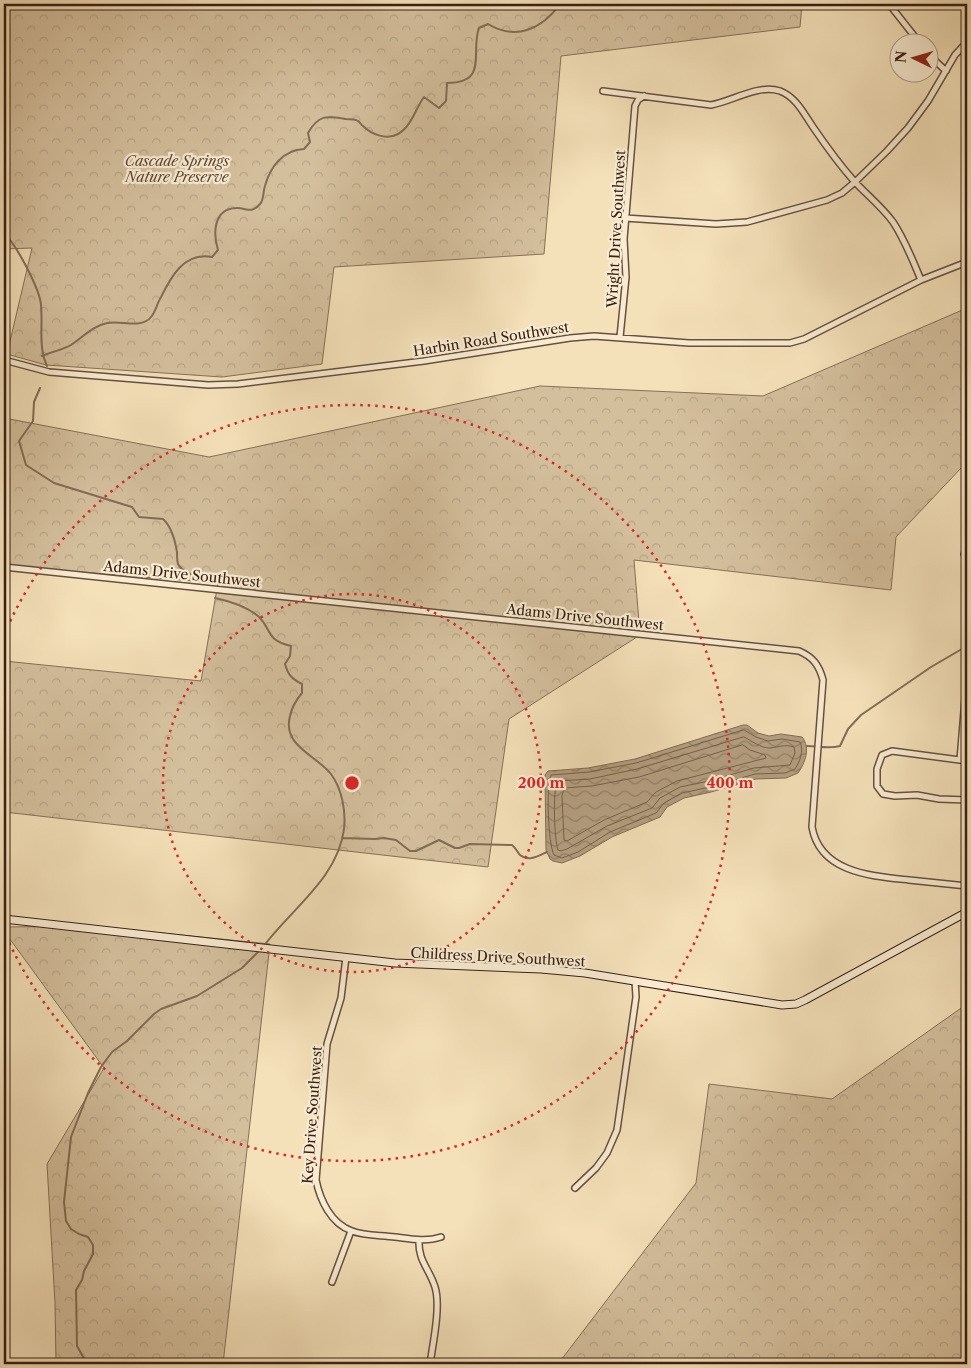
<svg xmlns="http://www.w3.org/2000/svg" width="971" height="1368" viewBox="0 0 971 1368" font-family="'Libre Caslon Text',serif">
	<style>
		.forest { fill: url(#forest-crowns); stroke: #867058 }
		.water { fill: url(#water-waves); stroke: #826c55 }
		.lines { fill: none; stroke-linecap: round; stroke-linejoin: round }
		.shore { stroke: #76604a; stroke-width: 1 }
		.stream { stroke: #826c55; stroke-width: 2 }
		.street-casing { stroke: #67503d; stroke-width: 8 }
		.secondary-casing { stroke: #382014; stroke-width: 9 }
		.street { stroke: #f8ebd2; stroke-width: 5 }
		.secondary { stroke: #f8ebd2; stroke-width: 7 }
		.ring { fill: none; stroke: #d62828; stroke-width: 2.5; stroke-dasharray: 2.5 5 }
		.labels { text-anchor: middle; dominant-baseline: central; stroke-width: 4.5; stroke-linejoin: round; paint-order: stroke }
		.park-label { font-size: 14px; font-style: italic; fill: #5f4836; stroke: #f8ebd2 }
		.street-label { font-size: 14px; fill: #382014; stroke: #f8ebd2 }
		.centre { fill: #d62828; stroke: #f8ebd2; stroke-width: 2.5 }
		.ring-label { font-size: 15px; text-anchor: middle; font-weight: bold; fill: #d62828; stroke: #f8ebd2; stroke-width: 4.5; stroke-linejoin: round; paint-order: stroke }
	</style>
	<defs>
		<pattern id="forest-crowns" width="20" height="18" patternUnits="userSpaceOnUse" patternTransform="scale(1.25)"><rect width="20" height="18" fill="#d4bf9d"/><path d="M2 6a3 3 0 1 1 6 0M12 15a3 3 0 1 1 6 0" fill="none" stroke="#b7a486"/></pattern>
		<pattern id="water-waves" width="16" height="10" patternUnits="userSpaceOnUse" patternTransform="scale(1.25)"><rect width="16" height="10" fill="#b49f81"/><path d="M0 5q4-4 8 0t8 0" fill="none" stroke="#938168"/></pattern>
	</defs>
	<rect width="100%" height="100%" fill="#f4e0b9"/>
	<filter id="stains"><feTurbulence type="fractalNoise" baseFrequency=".004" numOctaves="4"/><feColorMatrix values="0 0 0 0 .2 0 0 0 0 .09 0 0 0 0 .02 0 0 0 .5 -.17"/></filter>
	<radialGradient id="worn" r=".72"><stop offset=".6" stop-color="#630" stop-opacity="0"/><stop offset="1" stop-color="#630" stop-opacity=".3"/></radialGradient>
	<!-- forest -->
	<path class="forest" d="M4 4H802L800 27 561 56 544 254 334 267 322 364 222 377 46 365 7 354 32 248 4 249Z
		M967 308V401L963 466 896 537 891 590 634 560 640 635 509 719 488 867 4 812V661L201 681 218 583 4 566V418L209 457 540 386 763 396Z
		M92 926 270 944 223 1364H56L55 1303 47 1164 104 1068 4 931V927Z
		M967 1004V1364H558L696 1183 709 1084 832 1099Z"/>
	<!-- water -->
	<path class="water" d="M743 725H747L758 733 769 736 781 734 802 737C811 748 805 763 798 773L786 778 756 779 711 792 684 798 667 807 660 817 612 837 580 856 562 863 553 861 550 859 546 850 545 775 548 771 588 768 635 759Z"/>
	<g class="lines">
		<!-- shore -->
		<path class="shore" d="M744 730 756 737 768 741 782 739 800 742C804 751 800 761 795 769L785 773 755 774 710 787 682 793 664 803 656 813 610 832 578 852 562 858 554 855C548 843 546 788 551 775L589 772 636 763Z
			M744 737C752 741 760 748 770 748 780 747 784 744 794 747L795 753 790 765 754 768 709 781 680 787 660 798 652 808 607 826 567 849 561 851 558 850C554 839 553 791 557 781L590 779 637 769Z
			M743 745 750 750 765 755 766 758 677 781 656 792 647 802 604 820 567 841 564 840 562 796 564 788 592 786 639 777Z"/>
		<!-- stream -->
		<path class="stream" d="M4 234C16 243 40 290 41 305 43 326 38 347 47 366
			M42 356C51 352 62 350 71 345 83 337 93 326 107 323 121 320 142 329 151 317 154 314 156 308 158 303 169 281 182 251 212 257L218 250C213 234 213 209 236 208 245 207 251 215 260 204 264 200 263 191 265 186 270 167 283 150 304 149L310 142 308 133C319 114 327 116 346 119 350 119 355 119 358 121 360 122 361 125 363 126 372 135 387 140 398 134 412 126 415 109 424 97L439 108 446 101 447 83C489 83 470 53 479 28L488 24C516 41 542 29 560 4
			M40 388 34 402 33 421 19 441 26 465 54 483 132 507 139 517 163 519C172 527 175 540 177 552 177 556 177 561 178 564 181 571 189 573 195 576L196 580
			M215 598C229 601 246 606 258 616 273 630 264 639 291 646L290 656 285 664C288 675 292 679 302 684V693C296 700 292 707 290 716 282 746 316 755 331 774 342 789 346 811 344 829 338 878 291 909 263 947
			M807 746C819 746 828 749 840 746L848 729 861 715 931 667 967 646
			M342 838 375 839 384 838 396 840 410 851H416L439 840 455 848H459L470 844 512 845C516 848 517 852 520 855 529 862 538 856 547 852
			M87 1364 77 1346 76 1290 82 1280 84 1271 93 1254V1245L88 1237 79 1234 71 1229 66 1221 64 1202 71 1137 88 1093 101 1067 112 1052 127 1041 154 1014 161 1009 197 996 242 968 260 950"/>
		<defs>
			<path id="street" d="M889 4 919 42
				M928 54 946 71
				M603 91 711 105C733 101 758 84 780 91 796 97 804 114 813 127 826 146 839 164 854 181 867 195 882 207 893 222 905 240 913 261 921 280
				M625 218 716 224 747 222 827 200 842 193 855 182 887 151 908 128 928 101 955 55 967 42
				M620 337 626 277 624 239 635 106 638 100 644 96
				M4 360 49 372 208 385 238 384 424 361 570 338 594 336 689 343H790L804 339 921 280 967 262
				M967 548 964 554 967 558
				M4 567 799 651C813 657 819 665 823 680L812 827C820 873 872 876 909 880 929 882 948 884 967 886
				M960 760 966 686
				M967 761 892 751 882 755 877 769V786L883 794 895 796 917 795 939 799 967 800
				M346 957 341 998 327 1044 316 1180C320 1200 331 1224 352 1231 365 1236 381 1235 395 1237 411 1239 426 1242 441 1237
				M575 1188 596 1168 607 1153 617 1130 636 997 635 981
				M419 1240C418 1261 429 1268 435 1287 441 1306 433 1343 430 1364
				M332 1282 351 1231"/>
			<path id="secondary" d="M4 919 395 963 541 969 585 973 782 1005 796 1004 805 1000 967 912"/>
		</defs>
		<!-- street casing -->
		<use href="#street" class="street-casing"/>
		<!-- secondary casing -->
		<use href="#secondary" class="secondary-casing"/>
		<!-- street -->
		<use href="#street" class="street"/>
		<!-- secondary -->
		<use href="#secondary" class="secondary"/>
	</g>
	<!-- distance rings -->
	<g class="ring">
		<circle cx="352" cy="783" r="189"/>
		<path d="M4 635A378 378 0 1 1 4 931"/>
	</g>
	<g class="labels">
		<!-- park labels -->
		<g class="park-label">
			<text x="177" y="161">Cascade Springs<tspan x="177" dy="16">Nature Preserve</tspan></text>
		</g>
		<!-- street labels -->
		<g class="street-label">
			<text transform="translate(616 229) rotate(-87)">Wright Drive Southwest</text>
			<text transform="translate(491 339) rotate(-9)">Harbin Road Southwest</text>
			<text transform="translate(182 574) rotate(6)">Adams Drive Southwest</text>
			<text transform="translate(585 617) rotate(6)">Adams Drive Southwest</text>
			<text transform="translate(498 957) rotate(3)">Childress Drive Southwest</text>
			<text transform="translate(312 1115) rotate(-86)">Key Drive Southwest</text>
		</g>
	</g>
	<circle cx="352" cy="783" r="8" class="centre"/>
	<g class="ring-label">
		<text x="541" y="788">200 m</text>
		<text x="730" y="788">400 m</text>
	</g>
	<!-- margin -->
	<rect width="971" height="1368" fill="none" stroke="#f4e0b9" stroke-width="20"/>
	<rect x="5" y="5" width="961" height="1358" fill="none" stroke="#382014" stroke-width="2.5"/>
	<rect x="10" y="10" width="951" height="1348" fill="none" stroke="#382014"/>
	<!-- north arrow -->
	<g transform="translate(914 58) rotate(275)"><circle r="24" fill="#f8ebd2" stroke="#ab9a86"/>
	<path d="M0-4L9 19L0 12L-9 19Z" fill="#8f2418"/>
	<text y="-8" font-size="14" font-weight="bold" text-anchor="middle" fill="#382014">N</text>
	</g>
	<rect width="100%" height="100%" filter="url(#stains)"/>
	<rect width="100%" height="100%" fill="url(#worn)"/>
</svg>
